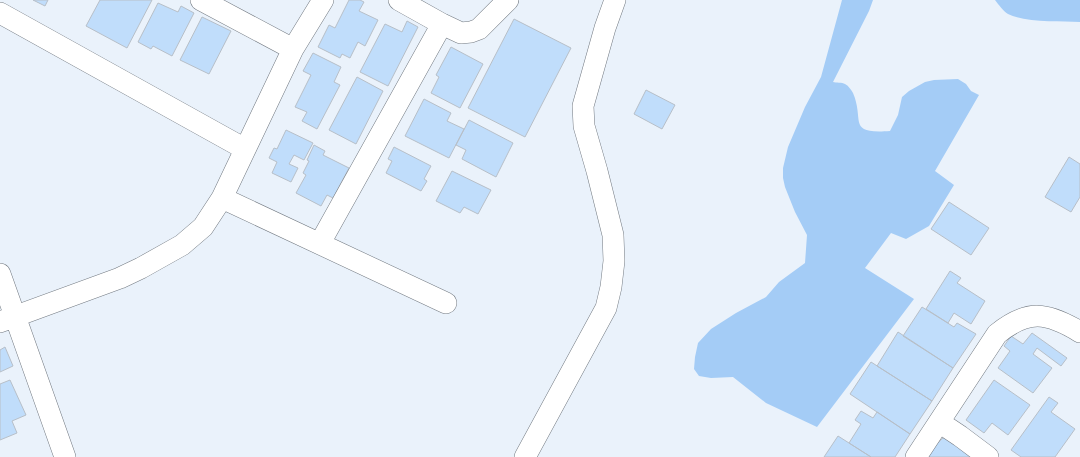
<svg xmlns="http://www.w3.org/2000/svg" width="1080" height="457" viewBox="0 0 1080 457" font-family="'Sofia Sans Condensed',sans-serif">
	<style>
		.green { fill: #a4ccf6 }
		.building { fill: #c0ddfb; stroke: #b7bfc8 }
		.lines { fill: none; stroke-linecap: round; stroke-linejoin: round }
		.minor-casing { stroke: #737a82; stroke-width: 22 }
		.minor { stroke: #fff; stroke-width: 21 }
	</style>
	<rect width="100%" height="100%" fill="#eaf2fb"/>
	<!-- green -->
	<path class="green" d="M842 0H873L869 11 833 82C836 83 842 82 845 84 849 86 851 90 853 93 865 121 846 134 890 131L898 115 902 97 909 91 925 82 934 80 958 79 966 84 971 91 979 95 935 171 954 185 929 226 906 239 891 233 865 268 914 299 817 427 766 403 733 377 711 378 699 376 694 369 695 357 698 343 711 329 736 313 766 297 779 282 805 263 807 235 795 212 785 187 783 178V168L788 147 805 107 821 77Z
		M995 0H1080V22C1060 21 1026 23 1008 14 1003 11 999 5 995 0Z"/>
	<!-- building -->
	<path class="building" d="M33 0H48L45 6Z
		M100 0H152L127 48 86 26Z
		M349 0H360L364 2 359 11 378 20 365 46 358 42 350 58 342 54 340 58 318 47 329 25 335 28Z
		M158 3 178 12 181 6 194 13 172 56 153 46 151 49 138 42Z
		M202 17 231 31 209 74 180 60Z
		M514 19 571 48 525 137 468 108Z
		M407 21 418 27 388 86 360 72 385 24 402 32Z
		M451 47 483 64 460 108 431 93 439 77 436 75Z
		M313 53 341 67 334 82 340 85 317 129 302 121 307 112 295 107 311 75 303 71Z
		M357 77 383 91 356 144 329 130Z
		M646 90 675 105 662 129 634 114Z
		M424 99 451 113 447 121 464 129 449 158 405 136Z
		M469 120 513 143 496 177 462 159 466 150 456 145Z
		M286 130 313 143 304 160 294 155 289 164 298 168 291 182 272 173 277 162 269 158 274 148 277 149Z
		M314 145 325 151 323 155 349 168 333 198 327 195 321 206 296 193 306 175 303 173 309 161 307 160Z
		M394 147 431 166 424 179 427 181 421 191 386 173 392 161 388 159Z
		M1069 157 1080 164V197L1071 212 1045 197Z
		M452 171 491 190 478 214 464 207 460 213 436 201Z
		M949 202 989 228 971 255 931 229Z
		M950 271 961 278 957 283 985 301 971 324 954 313 948 323 926 309Z
		M922 307 954 327 957 323 976 334 953 368 903 336Z
		M898 332 953 368 932 401 877 366Z
		M1032 333 1067 358 1061 366 1037 348 1033 354 1052 368 1033 393 998 368 1010 351 1004 346 1011 336 1023 344Z
		M5 347 13 366 0 372V350Z
		M871 362 932 401 910 434 850 394Z
		M10 380 26 415 12 421 17 433 0 440V384Z
		M994 380 1030 405 1008 435 992 423 984 433 966 420Z
		M1049 397 1058 403 1051 412 1075 429 1055 457H1021L1011 450Z
		M861 411 873 418 877 412 910 434 895 457H871L849 443 861 424 855 420Z
		M838 436 871 457H824Z
		M943 438 954 439 980 457H927L934 446Z"/>
	<g class="lines">
		<defs>
			<path id="minor" d="M201 0 293 49
				M399 0 442 24 461 33 471 32 479 29 508 0
				M0 13 245 149
				M222 198 446 303
				M320 243 442 24
				M0 274 65 457
				M0 322 120 278 141 268 182 245 203 227 222 198 293 49 323 0
				M939 422 960 436 988 457
				M525 457 606 308 611 287 614 261 613 235 597 171 584 126 583 106 605 28 615 0
				M916 457 997 334C1028 309 1047 312 1080 332"/>
		</defs>
		<!-- minor casing -->
		<use href="#minor" class="minor-casing"/>
		<!-- minor -->
		<use href="#minor" class="minor"/>
	</g>
</svg>
